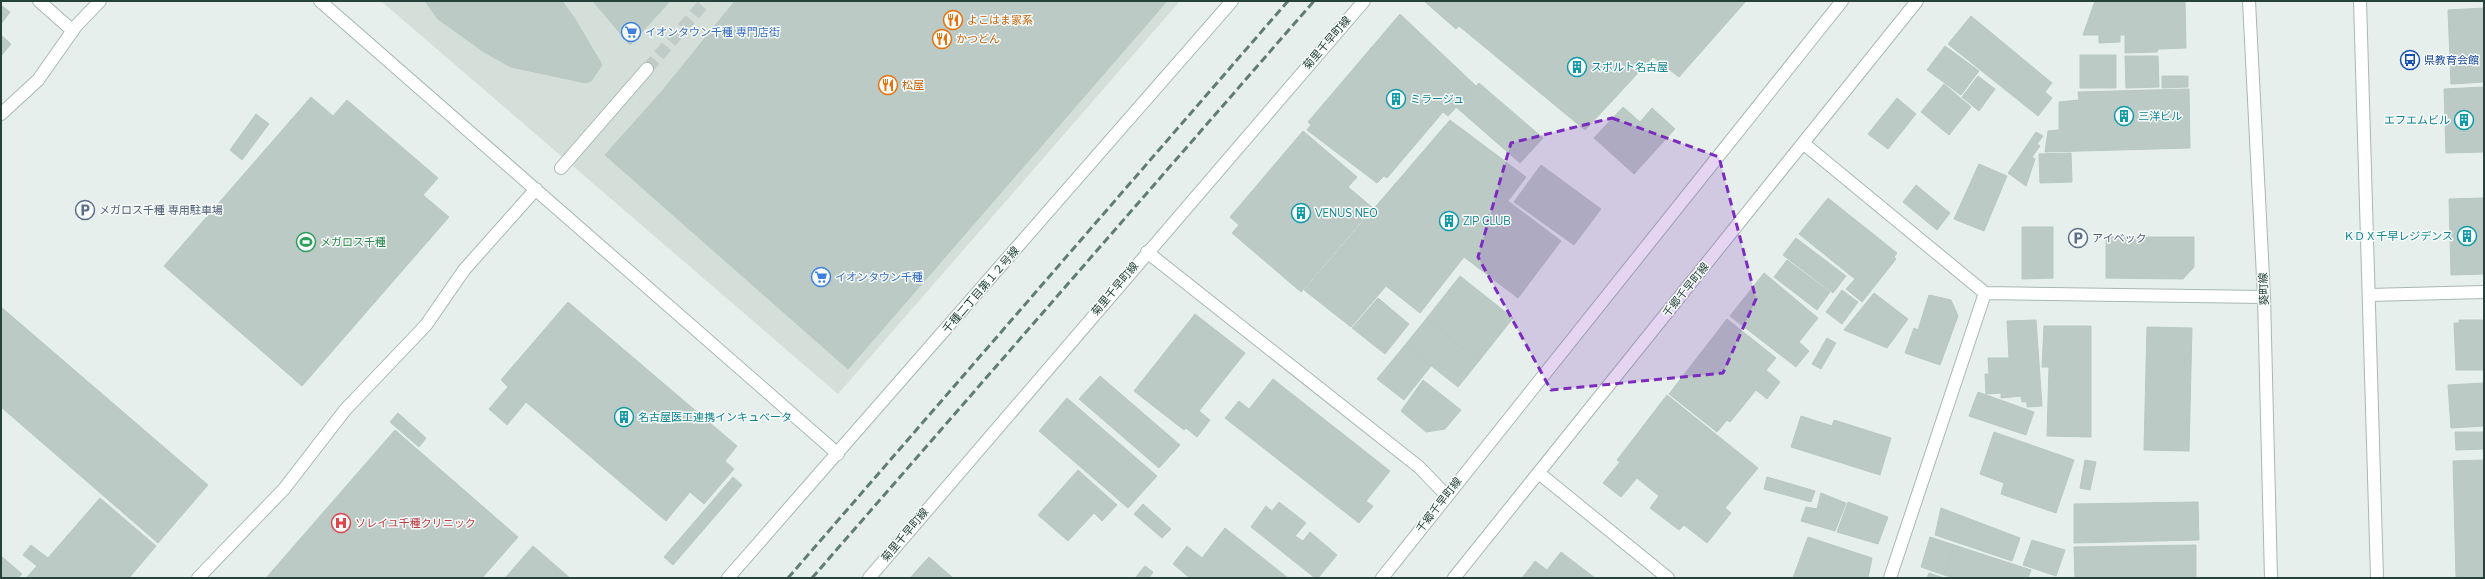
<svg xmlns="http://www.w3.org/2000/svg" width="2485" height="579" viewBox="0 0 2485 579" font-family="'Nunito Sans','Noto Sans JP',sans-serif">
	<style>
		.built { fill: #d4dfda }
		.building { fill: #bbcac4; stroke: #b8c9c2 }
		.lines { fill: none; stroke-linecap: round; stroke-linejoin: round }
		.minor-tunnel { stroke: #bfccc8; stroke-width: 12; stroke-dasharray: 12 6; stroke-linecap: butt }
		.minor-casing { stroke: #a8b8b2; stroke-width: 14 }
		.minor { stroke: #fff; stroke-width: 12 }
		.rail { stroke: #5f7d75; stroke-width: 3; stroke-dasharray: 8 4; stroke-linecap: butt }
		.marked { fill: #7b2cbf; fill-opacity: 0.2; stroke: #7b2cbf; stroke-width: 3; stroke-dasharray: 8 5; stroke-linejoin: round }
		.labels { text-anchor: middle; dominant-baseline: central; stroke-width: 3; stroke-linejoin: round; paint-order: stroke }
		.food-label { font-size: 11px; fill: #c56008; stroke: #f7fbf9; text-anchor: start }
		.shop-label { font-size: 11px; fill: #366cbe; stroke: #f7fbf9; text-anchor: start }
		.street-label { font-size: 11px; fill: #24423a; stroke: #f7fbf9 }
		.transit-label { font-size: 11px; fill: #164399; stroke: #f7fbf9; text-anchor: start }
		.culture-label { font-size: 11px; fill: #0d838f; stroke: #f7fbf9; text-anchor: start }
		.service-label { font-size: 11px; fill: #4e5e75; stroke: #f7fbf9; text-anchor: start }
		.leisure-label { font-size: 11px; fill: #27864d; stroke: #f7fbf9; text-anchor: start }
		.health-label { font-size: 11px; fill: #be3a42; stroke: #f7fbf9; text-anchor: start }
	</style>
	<rect width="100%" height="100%" fill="#e6efeb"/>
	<!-- built -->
	<path class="built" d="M381 1H1180L838 394Z"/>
	<!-- building -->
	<path class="building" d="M425 1H562L575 19 602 65 591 81 586 83 511 67 484 52 438 19Z
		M593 1H670L630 45Z
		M735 1H1167L848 369 605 155 663 90Z
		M1424 1H1746L1679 77 1653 57 1585 130 1459 26 1456 29Z
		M2095 1H2185L2186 48 2158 49 2157 52 2125 53V35H2120V42L2099 43V35H2083Z
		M1 5 10 12 1 24Z
		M2484 8V82L2451 84 2448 10Z
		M1400 14 1476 86 1448 116 1443 112 1387 178 1384 176 1377 183 1307 130 1311 125 1308 122Z
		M1971 16 2052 83 2045 92 2052 98 2038 116 1948 44Z
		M1 35 11 44 1 56Z
		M1945 46 1979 71 1961 95 1927 70Z
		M2080 55H2116V88H2080Z
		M2125 56H2158L2159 87 2126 88Z
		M1978 76 1995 89 1979 111 1962 97Z
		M2162 76H2188V87L2162 88Z
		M1479 83 1543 138 1520 163 1456 107Z
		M1944 84 1971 107 1949 135 1921 112Z
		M2484 87V152L2446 153 2444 89Z
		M2189 89 2190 148 2045 152 2048 131 2059 130V102L2079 100 2078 92Z
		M311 97 333 116 347 100 438 178 423 195 449 217 302 386 164 266Z
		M1897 98 1916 114 1888 149 1868 134Z
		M1623 107 1640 122 1652 108 1675 129 1634 174 1594 138Z
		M256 114 269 124 242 160 230 150Z
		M1450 120 1526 177 1508 201 1561 241 1518 298 1464 257 1420 313 1386 286 1351 327 1304 290Z
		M1303 131 1357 177 1348 187 1373 208 1301 292 1232 233 1239 225 1230 217Z
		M2036 132 2043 136 2037 144 2040 146 2032 157 2035 159 2026 186 2008 173Z
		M2071 153 2072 182 2040 183 2039 154Z
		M1979 164 2007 176 1984 231 1954 219Z
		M1541 165 1601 209 1574 245 1514 202Z
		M1916 185 1950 213 1937 230 1903 202Z
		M1828 198 1897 253 1894 257 1896 259 1862 302 1846 289 1855 279 1799 234Z
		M2484 198V274L2451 275 2449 199Z
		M2022 227H2053V278L2022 279Z
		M2106 237H2194V267L2183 279 2106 278Z
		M1796 238 1846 276 1833 293 1783 255Z
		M1787 260 1830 292 1817 310 1774 277Z
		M1764 273 1818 318 1799 342 1809 351 1796 367 1730 316Z
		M1460 276 1513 318 1479 361 1426 319Z
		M1842 290 1858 302 1842 324 1826 312Z
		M1874 293 1908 319 1887 348 1844 330Z
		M1929 295 1951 300 1958 316 1940 365 1905 353 1914 328 1918 330Z
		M1378 298 1409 324 1385 354 1352 328Z
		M568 302 737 446 725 461 734 469 704 504 690 492 666 521 526 402 507 425 489 409 508 387 501 380Z
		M1 307 208 485 158 543 1 407Z
		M1195 314 1245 353 1199 411 1210 420 1197 437 1186 428 1184 430 1134 391Z
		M1426 319 1479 361 1458 387 1405 345Z
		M1727 319 1776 358 1766 370 1780 382 1767 399 1756 390 1730 422 1727 420 1717 432 1669 394Z
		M2036 320 2042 406 2027 407V402H2022L2021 396 2001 398V393L1986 394 1985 374H1989L1988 358H2009L2007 321Z
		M2459 320H2484V370H2456L2454 323H2459Z
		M2044 326H2091V437L2047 436 2049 367H2042Z
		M2147 327 2192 328 2189 451 2144 450Z
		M1827 338 1836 343 1821 369 1812 364Z
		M1405 345 1431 366 1404 400 1377 379Z
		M1100 376 1180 445 1159 468 1079 399Z
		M1273 379 1390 471 1366 501 1373 506 1359 523 1225 418 1239 401 1249 409Z
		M1423 380 1461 410 1445 429 1426 432 1401 411Z
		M2484 383V426L2451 428 2448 385Z
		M1978 392 2034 412 2026 435 1969 416Z
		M1667 395 1758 468 1725 508 1731 513 1707 543 1684 525 1679 530 1650 508 1659 496 1637 478 1621 497 1603 483 1620 462 1617 460Z
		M1067 398 1157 476 1128 508 1039 431Z
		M398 413 426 438 419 447 390 422Z
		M1801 416 1832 426 1834 420 1891 438 1880 475 1791 447Z
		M395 430 518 537 482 578H266Z
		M1994 432 2074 460 2056 513 2001 494 2004 483 1980 474Z
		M2455 432H2484V449L2456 450Z
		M2085 460 2096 462 2090 490 2080 488Z
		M2484 460V577H2456L2453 461Z
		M1078 470 1117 505 1102 521 1094 513 1068 541 1038 515Z
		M733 477 742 485 673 565 664 557Z
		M1767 477 1815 491 1811 502 1764 489Z
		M1821 493 1846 503 1835 531 1801 521 1806 507 1817 509Z
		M100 498 156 546 129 578H26L37 566 23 555 31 545 48 558Z
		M1279 502 1306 523 1295 536 1303 541 1310 532 1337 555 1318 578H1315L1251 527 1266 506 1272 511Z
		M1848 502 1888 517 1878 544 1837 532Z
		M2198 502 2199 540 2074 543V504Z
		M1143 504 1171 529 1162 538 1134 514Z
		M1941 508 2020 538 2012 561 1935 535Z
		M1225 528 1288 578H1190L1173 564 1187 546 1202 558Z
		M1808 537 1872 558 1868 578H1793Z
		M1930 537 1954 545 1944 575 1921 567Z
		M2032 540 2065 550 2056 576 2023 565Z
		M1954 545 2031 570 2028 578H1955L1944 575Z
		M2196 545V578H2075L2074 547Z
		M533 546 570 578H505Z
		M1561 552 1595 578H1522L1535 561 1547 570Z
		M1 556 22 574 18 578H1Z
		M929 557 953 578H910Z
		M1145 566 1153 572 1149 578H1135Z
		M1929 573 1944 578H1927Z"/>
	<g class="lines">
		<!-- minor-tunnel -->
		<path class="minor-tunnel" d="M647 69 706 1"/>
		<defs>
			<path id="minor" d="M39 1 73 31
				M320 1 838 454
				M2249 1 2264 297 2271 578
				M2360 1 2377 578
				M1 114 38 80 76 26 100 1
				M1803 143 1985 293 2264 297
				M561 168 647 69
				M1147 252 1419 467 1447 496
				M2369 295 2484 292
				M1540 474 1668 578
				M198 578 284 489 345 410 426 325 464 270 536 189
				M728 578 1232 1
				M869 578 1364 1
				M1382 578 1842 1
				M1454 578 1917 1
				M1890 578 1985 293"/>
		</defs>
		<!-- minor casing -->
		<use href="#minor" class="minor-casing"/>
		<!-- minor -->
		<use href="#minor" class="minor"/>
		<!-- rail -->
		<path class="rail" d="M788 578 1288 1
			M812 578 1314 1"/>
	</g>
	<!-- marked area -->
	<path class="marked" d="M1612 118 1719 157 1756 299 1723 373 1551 390 1478 257 1511 143Z"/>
	<!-- icons -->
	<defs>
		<symbol id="restaurant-ring" viewBox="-11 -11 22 22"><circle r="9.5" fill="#f7fbf9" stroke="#e8710a" stroke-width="1.5"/><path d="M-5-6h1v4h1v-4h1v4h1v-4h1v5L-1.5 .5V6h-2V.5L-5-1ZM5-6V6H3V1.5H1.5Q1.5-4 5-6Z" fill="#e8710a"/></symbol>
		<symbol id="supermarket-ring" viewBox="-11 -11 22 22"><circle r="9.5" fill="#f7fbf9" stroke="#3f7fe0" stroke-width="1.5"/><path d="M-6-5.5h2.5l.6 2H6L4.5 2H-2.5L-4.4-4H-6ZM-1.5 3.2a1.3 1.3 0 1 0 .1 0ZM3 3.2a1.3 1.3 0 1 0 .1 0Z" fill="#3f7fe0"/></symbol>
		<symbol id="bus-ring" viewBox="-11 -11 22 22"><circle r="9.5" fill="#f7fbf9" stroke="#1a4fb4" stroke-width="1.5"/><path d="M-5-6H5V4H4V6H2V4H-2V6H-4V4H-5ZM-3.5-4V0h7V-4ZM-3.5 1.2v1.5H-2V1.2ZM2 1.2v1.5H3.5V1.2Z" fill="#1a4fb4"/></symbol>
		<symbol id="building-ring" viewBox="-11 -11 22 22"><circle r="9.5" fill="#f7fbf9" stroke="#0f9aa8" stroke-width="1.5"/><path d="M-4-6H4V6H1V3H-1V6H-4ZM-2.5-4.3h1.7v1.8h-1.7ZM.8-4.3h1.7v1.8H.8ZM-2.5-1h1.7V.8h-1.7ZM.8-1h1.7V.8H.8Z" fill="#0f9aa8"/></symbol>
		<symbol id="parking-ring" viewBox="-11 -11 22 22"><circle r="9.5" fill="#f7fbf9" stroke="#5c6f8a" stroke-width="1.5"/><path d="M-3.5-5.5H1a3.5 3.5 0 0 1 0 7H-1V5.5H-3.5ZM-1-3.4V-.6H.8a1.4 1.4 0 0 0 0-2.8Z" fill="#5c6f8a"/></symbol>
		<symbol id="stadium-ring" viewBox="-11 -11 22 22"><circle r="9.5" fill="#f7fbf9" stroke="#2e9e5b" stroke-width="1.5"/><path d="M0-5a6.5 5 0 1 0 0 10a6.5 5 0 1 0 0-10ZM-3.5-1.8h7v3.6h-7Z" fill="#2e9e5b"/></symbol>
		<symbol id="hospital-ring" viewBox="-11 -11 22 22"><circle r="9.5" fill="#f7fbf9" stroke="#e0444e" stroke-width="1.5"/><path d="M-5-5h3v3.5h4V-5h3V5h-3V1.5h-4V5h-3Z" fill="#e0444e"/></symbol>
	</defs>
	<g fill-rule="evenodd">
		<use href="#restaurant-ring" x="942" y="9" width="22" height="22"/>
		<use href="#supermarket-ring" x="620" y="21" width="22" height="22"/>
		<use href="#restaurant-ring" x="931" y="28" width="22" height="22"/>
		<use href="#bus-ring" x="2399" y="49" width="22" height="22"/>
		<use href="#building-ring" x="1566" y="56" width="22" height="22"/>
		<use href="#restaurant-ring" x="877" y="74" width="22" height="22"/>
		<use href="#building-ring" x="1385" y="88" width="22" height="22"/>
		<use href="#building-ring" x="2113" y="105" width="22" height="22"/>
		<use href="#building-ring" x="2453" y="109" width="22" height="22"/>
		<use href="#parking-ring" x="74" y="199" width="22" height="22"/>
		<use href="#building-ring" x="1290" y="202" width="22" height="22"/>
		<use href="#building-ring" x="1438" y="210" width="22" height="22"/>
		<use href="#building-ring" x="2456" y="225" width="22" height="22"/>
		<use href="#parking-ring" x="2067" y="227" width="22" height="22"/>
		<use href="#stadium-ring" x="295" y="231" width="22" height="22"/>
		<use href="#supermarket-ring" x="810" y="266" width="22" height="22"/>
		<use href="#building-ring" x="613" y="406" width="22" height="22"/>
		<use href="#hospital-ring" x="330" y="512" width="22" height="22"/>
	</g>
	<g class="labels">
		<!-- food labels -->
		<g class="food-label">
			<text x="967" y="20">よこはま家系</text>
			<text x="956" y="39">かつどん</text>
			<text x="902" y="85">松屋</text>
		</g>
		<!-- shop labels -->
		<g class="shop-label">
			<text x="645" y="32">イオンタウン千種 専門店街</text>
			<text x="835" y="277">イオンタウン千種</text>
		</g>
		<!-- street labels -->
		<g class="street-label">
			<text transform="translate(1327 43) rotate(-49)">菊里千早町線</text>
			<text transform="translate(1115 289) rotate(-50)">菊里千早町線</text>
			<text transform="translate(2264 289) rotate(-93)">葵町線</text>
			<text transform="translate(981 290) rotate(-49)">千種二丁目第１２号線</text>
			<text transform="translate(1686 290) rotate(-51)">千郷千早町線</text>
			<text transform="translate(1439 505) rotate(-52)">千郷千早町線</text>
			<text transform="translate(905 535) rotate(-50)">菊里千早町線</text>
		</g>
		<!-- transit labels -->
		<g class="transit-label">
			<text x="2424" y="60">県教育会館</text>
		</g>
		<!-- culture labels -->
		<g class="culture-label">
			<text x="1591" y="67">スポルト名古屋</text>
			<text x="1410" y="99">ミラージュ</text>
			<text x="2138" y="116">三洋ビル</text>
			<text x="2450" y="120" text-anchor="end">エフエムビル</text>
			<text x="1315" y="213">VENUS NEO</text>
			<text x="1463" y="221">ZIP CLUB</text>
			<text x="2453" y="236" text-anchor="end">ＫＤＸ千早レジデンス</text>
			<text x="638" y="417">名古屋医工連携インキュベータ</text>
		</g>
		<!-- service labels -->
		<g class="service-label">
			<text x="99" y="210">メガロス千種 専用駐車場</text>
			<text x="2092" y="238">アイベック</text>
		</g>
		<!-- leisure labels -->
		<g class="leisure-label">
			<text x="320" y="242">メガロス千種</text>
		</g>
		<!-- health labels -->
		<g class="health-label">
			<text x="355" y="523">ソレイユ千種クリニック</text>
		</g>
	</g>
	<!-- border -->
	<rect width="2485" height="579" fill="none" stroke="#24423a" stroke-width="4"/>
</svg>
